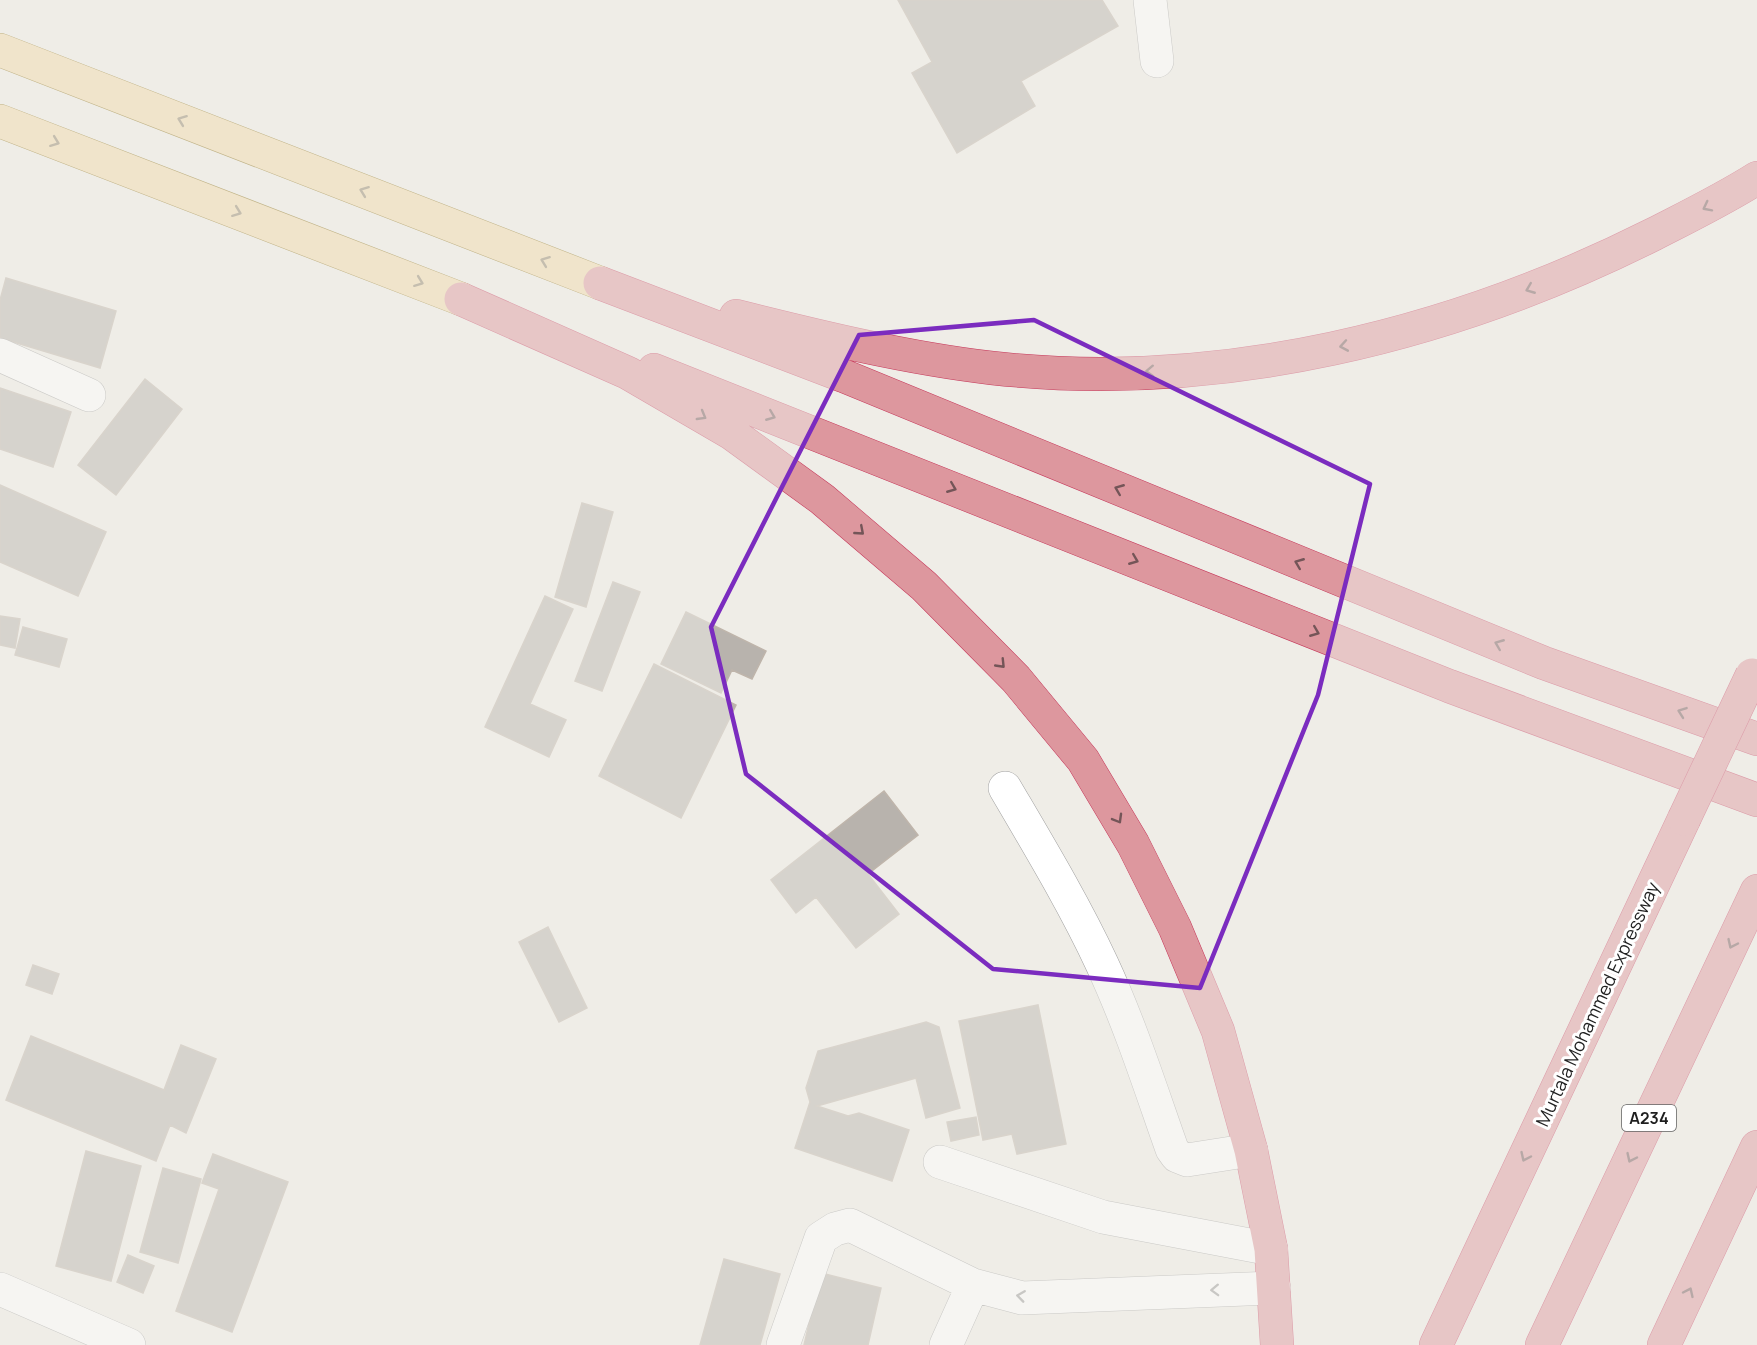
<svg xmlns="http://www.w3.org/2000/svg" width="1757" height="1345" viewBox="0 0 1757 1345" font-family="Manrope,sans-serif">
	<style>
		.building { fill: #b8b3ad; stroke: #bfb5ab; stroke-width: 1.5 }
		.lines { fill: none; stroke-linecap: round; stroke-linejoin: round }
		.minor-casing { stroke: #a0a0a0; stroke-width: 34 }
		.major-casing { stroke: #886d12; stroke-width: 34 }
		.highway-casing { stroke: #c63a5c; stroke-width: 34 }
		.minor { stroke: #fff; stroke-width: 33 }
		.major { stroke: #f1d9a9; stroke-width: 33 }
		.highway { stroke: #dd979e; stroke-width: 33 }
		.highway-bridge-casing { stroke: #c63a5c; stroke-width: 34; stroke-linecap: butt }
		.highway-bridge { stroke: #dd979e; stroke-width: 33 }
		.oneway { stroke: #92856b }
		.oneway2 { stroke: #745558 }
		.oneway3 { stroke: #9a9a9a }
		.marked { fill: none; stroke: #7b2cbf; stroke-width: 4.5; stroke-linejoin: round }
		.labels { text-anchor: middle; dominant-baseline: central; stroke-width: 6; stroke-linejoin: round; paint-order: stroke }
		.shield { fill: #fff; stroke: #626262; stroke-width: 1.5 }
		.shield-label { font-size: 16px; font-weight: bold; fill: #1f1f1f }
		.street-label { font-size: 18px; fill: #1f1f1f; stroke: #fff }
	</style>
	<rect width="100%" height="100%" fill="#efede7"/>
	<!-- building -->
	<path class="building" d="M898 0H1102L1118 26 1021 81 1035 106 957 153 912 73 932 62Z
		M6 278 116 311 100 368 0 338V300Z
		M145 379 182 409 116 495 78 465Z
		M0 388 71 412 53 467 0 449Z
		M0 485 106 532 78 596 0 562Z
		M582 503 613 512 586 607 555 597Z
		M613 582 640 592 602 691 575 681Z
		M545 596 573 609 530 704 566 720 549 757 485 727Z
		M686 612 766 651 752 679 732 670 721 693 661 664Z
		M0 616 20 619 15 648 0 645Z
		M23 627 67 639 59 667 15 655Z
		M654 664 736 705 681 818 599 776Z
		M884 791 918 835 868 874 899 914 856 948 816 897 796 913 771 880Z
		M548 927 587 1008 559 1022 519 942Z
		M33 965 59 974 52 994 26 985Z
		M1038 1005 1066 1144 1017 1154 1012 1134 983 1140 959 1021Z
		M926 1022 939 1027 960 1108 926 1118 916 1078 817 1106 848 1116 859 1113 909 1130 892 1181 795 1148 810 1102 806 1088 818 1051Z
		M31 1036 164 1090 181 1045 216 1059 186 1133 170 1125 156 1161 6 1100Z
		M976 1117 979 1135 951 1141 947 1122Z
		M86 1151 141 1166 111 1281 56 1266Z
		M213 1154 288 1182 232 1332 176 1311 219 1189 202 1183Z
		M163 1168 201 1179 178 1263 140 1252Z
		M128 1255 154 1266 143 1293 117 1282Z
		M724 1259 780 1274 760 1345H700Z
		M821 1273 881 1288 868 1345H804Z"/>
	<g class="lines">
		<defs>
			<path id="minor" d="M1150 0 1157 61
				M0 355 89 395
				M1005 788C1039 846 1074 904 1102 964 1130 1024 1150 1087 1172 1149L1177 1156 1187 1160 1251 1150
				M940 1162 1103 1217 1271 1249
				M0 1289 129 1345
				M783 1345 821 1238 835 1229 850 1225 973 1285
				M946 1345 973 1285 1022 1298 1274 1288"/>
			<path id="major" d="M0 50 600 283
				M0 121 461 299"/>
			<path id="highway" d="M600 283 844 376 1544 663 1757 739
				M461 299 628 373 731 433 822 499 924 586 1016 679 1083 760 1133 844 1175 928 1218 1031 1251 1150 1271 1249 1277 1345
				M736 316C820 337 906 358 992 368 1220 393 1451 336 1654 234 1689 216 1724 199 1757 178
				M654 370 1449 686 1757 800
				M1436 1345 1684 819
				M1542 1345 1757 891
				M1664 1345 1757 1147"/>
		</defs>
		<!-- minor casing -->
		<use href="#minor" class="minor-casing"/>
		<!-- major casing -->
		<use href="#major" class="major-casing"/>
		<!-- highway casing -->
		<use href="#highway" class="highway-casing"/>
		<!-- minor -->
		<use href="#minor" class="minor"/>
		<!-- major -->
		<use href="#major" class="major"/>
		<!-- highway -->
		<use href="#highway" class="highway"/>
		<defs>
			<path id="highway-bridge" d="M1684 819 1752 675"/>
		</defs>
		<!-- highway-bridge casing -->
		<use href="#highway-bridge" class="highway-bridge-casing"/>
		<!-- highway-bridge -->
		<use href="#highway-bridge" class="highway-bridge"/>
	</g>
	<!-- one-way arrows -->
	<defs><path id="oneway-chevron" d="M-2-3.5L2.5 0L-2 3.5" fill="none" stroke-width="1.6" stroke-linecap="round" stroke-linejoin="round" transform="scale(1.5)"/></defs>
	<g class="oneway">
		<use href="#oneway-chevron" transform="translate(182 120) rotate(-159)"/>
		<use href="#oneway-chevron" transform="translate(55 142) rotate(21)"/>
		<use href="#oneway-chevron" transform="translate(364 191) rotate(-159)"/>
		<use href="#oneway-chevron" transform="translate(237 212) rotate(21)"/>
		<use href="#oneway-chevron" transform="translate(545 261) rotate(-159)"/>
		<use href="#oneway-chevron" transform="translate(419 282) rotate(21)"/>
	</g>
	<g class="oneway2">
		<use href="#oneway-chevron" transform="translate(1707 207) rotate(153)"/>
		<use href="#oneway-chevron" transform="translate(1530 289) rotate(158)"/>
		<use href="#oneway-chevron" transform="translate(1344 346) rotate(170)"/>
		<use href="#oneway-chevron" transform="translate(1150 371) rotate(178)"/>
		<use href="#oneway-chevron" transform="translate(702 416) rotate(30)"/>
		<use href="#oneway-chevron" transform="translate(771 416) rotate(22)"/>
		<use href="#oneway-chevron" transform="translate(952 488) rotate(22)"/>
		<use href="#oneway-chevron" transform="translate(1119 489) rotate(-158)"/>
		<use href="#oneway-chevron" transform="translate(860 531) rotate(41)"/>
		<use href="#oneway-chevron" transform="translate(1134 560) rotate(22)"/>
		<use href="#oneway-chevron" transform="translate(1299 563) rotate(-158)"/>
		<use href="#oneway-chevron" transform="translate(1315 632) rotate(22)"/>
		<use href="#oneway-chevron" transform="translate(1499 644) rotate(-158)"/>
		<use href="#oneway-chevron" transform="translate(1001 664) rotate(46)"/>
		<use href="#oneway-chevron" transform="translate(1682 712) rotate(-160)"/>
		<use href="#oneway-chevron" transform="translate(1118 819) rotate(60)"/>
		<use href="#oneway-chevron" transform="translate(1732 944) rotate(115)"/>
		<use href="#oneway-chevron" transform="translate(1525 1157) rotate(115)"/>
		<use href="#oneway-chevron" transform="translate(1631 1158) rotate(115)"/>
		<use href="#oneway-chevron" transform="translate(1689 1292) rotate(-65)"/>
	</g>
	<g class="oneway3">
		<use href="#oneway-chevron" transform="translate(1215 1290) rotate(178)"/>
		<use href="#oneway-chevron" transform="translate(1021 1296) rotate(-172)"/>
	</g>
	<!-- marked area -->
	<path d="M0 0H1757V1345H0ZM1034 320 1370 484 1318 695 1200 988 993 969 746 774 711 627 859 335Z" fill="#efede7" fill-opacity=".55" fill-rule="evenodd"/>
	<path class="marked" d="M1034 320 1370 484 1318 695 1200 988 993 969 746 774 711 627 859 335Z"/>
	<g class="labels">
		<!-- shield labels -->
		<rect class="shield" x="1622" y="1105" width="54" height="26" rx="4.5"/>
		<g class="shield-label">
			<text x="1649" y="1118">A234</text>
		</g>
		<!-- street labels -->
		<g class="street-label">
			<text transform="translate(1597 1004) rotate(-65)">Murtala Mohammed Expressway</text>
		</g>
	</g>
</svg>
